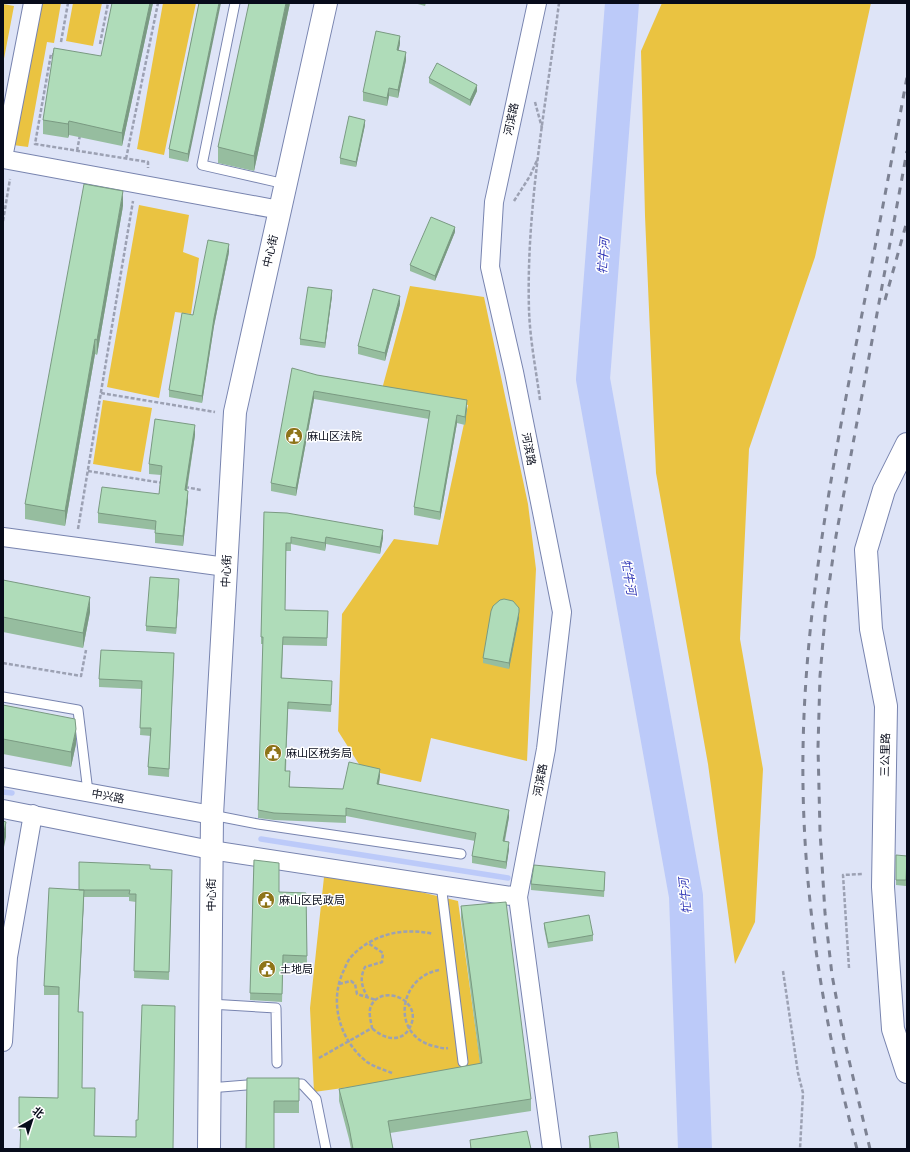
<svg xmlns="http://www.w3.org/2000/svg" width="910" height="1152" viewBox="0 0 910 1152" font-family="Montserrat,'Noto Sans SC',sans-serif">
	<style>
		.green { fill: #eac341 }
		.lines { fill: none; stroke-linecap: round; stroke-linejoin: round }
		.stream { stroke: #bccaf9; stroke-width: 5.5 }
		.river { stroke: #bccaf9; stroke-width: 34 }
		.lane-casing { stroke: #7884af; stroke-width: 11 }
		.street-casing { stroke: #7884af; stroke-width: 20 }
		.secondary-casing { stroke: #7884af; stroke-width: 24 }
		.path { stroke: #9ca1b3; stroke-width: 2.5; stroke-dasharray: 4 2; stroke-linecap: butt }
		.lane { stroke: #fff; stroke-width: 9 }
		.street { stroke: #fff; stroke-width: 18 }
		.secondary { stroke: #fff; stroke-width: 22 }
		.rail { stroke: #7d8293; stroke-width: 3; stroke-dasharray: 7 7; stroke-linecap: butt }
		.wall { fill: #96bd9f }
		.shaded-wall { fill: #7a9a82 }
		.building { fill: #afdcb9; stroke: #7a9a82 }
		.labels { text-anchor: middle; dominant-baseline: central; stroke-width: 3; stroke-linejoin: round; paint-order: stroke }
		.street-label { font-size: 11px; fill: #070b1a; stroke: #fff }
		.poi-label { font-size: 11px; fill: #070b1a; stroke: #fff; text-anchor: start }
		.water-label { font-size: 12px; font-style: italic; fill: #2f35b6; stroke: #fff }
	</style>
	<rect width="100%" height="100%" fill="#dee4f7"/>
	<!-- green -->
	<path class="green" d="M39 3H61L54 43 47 42 28 147 13 145Z
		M73 3H102L93 46 66 41Z
		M163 3H196L164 155 137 149Z
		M662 3H871L815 257 749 449 740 639 763 769 755 922 735 964 708 764 656 473 645 216 641 51Z
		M3 4 14 6 3 64Z
		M139 205 189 215 183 252 199 258 191 314 175 312 159 398 107 387Z
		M410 286 484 297 528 504 536 569 527 761 431 738 421 782 362 769 338 731 342 614 394 539 438 545 468 405 382 389Z
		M103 400 152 408 141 472 93 464Z
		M324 877 383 883 458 901 481 1069 314 1092 310 1008Z"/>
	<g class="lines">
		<!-- stream -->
		<path class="stream" d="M3 792 12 793
			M261 839 508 878"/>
		<!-- river -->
		<path class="river" d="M622 3 593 379 686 896 695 1149"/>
		<defs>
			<path id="lane" d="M235 3 202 165 285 184
				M3 697 78 710 88 792
				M212 815 258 824 461 854
				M441 884 463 1062
				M210 1004 276 1008 277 1063
				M288 1084H302L316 1099 326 1149
				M209 1088 258 1084"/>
			<path id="street" d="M3 158 33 3
				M3 159 280 210
				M3 537 226 567
				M3 777 212 815
				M3 809 211 850 518 897 552 1149
				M518 897 546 749 562 612 514 372 490 267 494 202 537 3
				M3 1042 8 957 33 814"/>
			<path id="secondary" d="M907 444 884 490 866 550 871 629 886 706 883 887 893 1029 907 1072
				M209 1149 212 815 235 412 326 3"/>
		</defs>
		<!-- lane casing -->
		<use href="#lane" class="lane-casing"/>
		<!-- street casing -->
		<use href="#street" class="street-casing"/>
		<!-- secondary casing -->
		<use href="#secondary" class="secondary-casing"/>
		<!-- path -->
		<path class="path" d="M61 42 68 3
			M100 44 108 3
			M56 55 51 54 35 144 148 162V168
			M535 102 542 128
			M77 151 80 135
			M126 159 158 3
			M514 201 530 176 538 158
			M3 221 10 179
			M101 393 215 412
			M540 400C536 370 530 340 529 310 526 208 546 104 559 3
			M88 471 163 483
			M185 487 201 490
			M78 529 133 201
			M3 663 81 676 86 650
			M849 968 843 875 863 874
			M439 970C399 977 390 1034 433 1046 439 1047 443 1049 448 1048
			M783 971 798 1073 803 1093 800 1149
			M339 984 351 981 355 984 357 994 376 1000
			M368 998C362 987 359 979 365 967L382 962 383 953 368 943
			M319 1058 372 1028C371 1021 368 1013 371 1006 381 983 426 1000 409 1029 400 1044 382 1038 372 1028
			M392 1073C385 1070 374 1067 367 1062 340 1041 329 1003 343 972 345 968 347 962 350 958 371 934 404 927 433 934"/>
		<!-- lane -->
		<use href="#lane" class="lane"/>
		<!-- street -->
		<use href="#street" class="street"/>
		<!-- secondary -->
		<use href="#secondary" class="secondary"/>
		<!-- rail -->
		<path class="rail" d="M885 300 907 221
			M857 1149C822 1019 801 885 803 750 805 617 829 486 854 355 872 263 890 170 907 77
			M870 1149 844 1039 832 975 825 913 820 831 818 747 820 676 826 606 836 536 907 151"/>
	</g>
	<!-- wall -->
	<path class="wall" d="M153 3 122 146 69 135 68 138 43 134V120L101 56Z
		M199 3 188 162 169 158V149Z
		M290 3 254 171 218 163V147Z
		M414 3H426L425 6Z
		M400 44 398 50 406 60 398 98 389 96 387 106 363 101V92Z
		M429 78 477 91 470 106 429 83Z
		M365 125 356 167 340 164V158Z
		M123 206 97 355 95 354 65 526 25 519V504Z
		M455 232 435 281 410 271V265Z
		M229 252 214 326 202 403 169 397V390L193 315Z
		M332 296 325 348 300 345V339Z
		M400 304 385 361 358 354V346Z
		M317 375 467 408 465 425 457 423 440 520 414 515V507L429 419 314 399 296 496 271 491V483Z
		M195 435 187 491 188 500 183 546 155 543V530L98 523V513L159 494 161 475 149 474V464Z
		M264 512 383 538 380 554 326 544 325 551 291 544V551H286L285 610 328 611 327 646 283 645 282 678 332 688 331 712 288 709 286 771 290 787 343 789 380 776 379 785 509 817 505 841 509 849 506 869 472 863V856L475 841 346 816V823L274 820 258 818 263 644H261V637Z
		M3 580 90 612 83 648 3 632Z
		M179 585 176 634 146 631V626Z
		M519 618 509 669 483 663V658Z
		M174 661 169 777 148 775V767L151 736 140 735 142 689 99 687V679Z
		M3 705 76 744 71 767 3 754Z
		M896 855 907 869 906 886 896 885Z
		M254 860 279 892 306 893 307 963H283L282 1002 250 1000Z
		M150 869 172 870 169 980 134 978 136 902 129 901V897H84L78 1012 82 1088 94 1136 173 1149 19 1131V1097L58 1098 59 995H44V986L79 890Z
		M605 877 604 897 531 890V884Z
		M461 906 531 1099V1111L390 1133 393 1149H351L349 1139 339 1101V1089L480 1064 461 918Z
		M544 923 593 935V941L548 948 544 928Z
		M247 1078H299V1113H274Z
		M589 1136 619 1149H589Z"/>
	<!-- shaded-wall -->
	<path class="shaded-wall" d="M150 3H153L122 146V133Z
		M219 3H221L188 162V154Z
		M286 3H290L254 171V156Z
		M400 36V44L397 58V50Z
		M406 52V60L398 98V90Z
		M477 85V91L470 106V100Z
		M389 88V96L387 106V98Z
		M365 120V125L356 167V162Z
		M69 121V135L68 138V124Z
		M123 191V206L97 355V340Z
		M455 227V232L435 281V276Z
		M229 244V252L214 326 202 403V396L214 318Z
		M332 290V296L325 348V343Z
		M400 296V304L385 361V353Z
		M95 339V354L65 526V511Z
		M314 391V399L296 496V488Z
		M467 400V408L465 425V417Z
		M457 415V423L440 520V512Z
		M195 425V435L185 500V490Z
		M188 491V500L183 546V536Z
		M383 530V538L380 554V547Z
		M326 537V544L325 551V543Z
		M179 579V585L176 634V628Z
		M90 597V612L83 648V633Z
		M519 612V618L509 669V663Z
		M76 729V744L71 767V752Z
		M380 769V776L377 792V784Z
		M509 810V817L503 848V841Z
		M6 822V837L3 852V837Z
		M509 842V849L506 869V862Z
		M84 890V898L78 1020V1012Z"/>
	<!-- building -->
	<path class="building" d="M112 3H150L122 133 69 121 68 124 43 120 54 48 101 56Z
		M199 3H219L188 154 169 149Z
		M249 3H286L254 156 218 147Z
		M376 31 400 36 397 50 406 52 398 90 389 88 387 98 363 92Z
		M437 63 477 85 470 100 429 78Z
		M349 116 365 120 356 162 340 158Z
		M84 184 123 191 97 340 95 339 65 511 25 504Z
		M431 217 455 227 435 276 410 265Z
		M208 240 229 244 214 318 202 396 169 390 182 313 193 315Z
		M308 287 332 290 325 343 300 339Z
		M373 289 400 296 385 353 358 346Z
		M292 368 317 375 467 400 465 417 457 415 440 512 414 507 430 411 314 391 296 488 271 483Z
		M155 419 195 425 185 490 188 491 183 536 155 533 156 521 98 513 102 487 159 494 162 466 149 464Z
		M264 512 287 513 383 530 380 547 326 537 325 543 291 537V543H286L285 610 328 611 327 638 283 637 281 678 332 681 331 705 288 702 285 771H290L289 787 343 789 349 762 380 769 377 784 509 810 503 841 509 842 506 862 472 856 476 833 346 808V816L274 813 258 810 263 637H261Z
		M150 577 179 579 176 628 146 626Z
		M3 580 90 597 83 633 3 617Z
		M504 599 513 601 519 608V612L509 663 483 658 491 611 493 606 500 600Z
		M101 650 174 653 169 769 148 767 151 728H140L142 681 99 679Z
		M3 705 75 719 76 729 71 752 3 739Z
		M3 821 6 822 3 837Z
		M896 855 907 856 906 880H896Z
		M254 860 279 863V892L306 893 307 956 283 955 282 994 250 993Z
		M79 862 150 865V869L172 870 169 972 134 971 136 894H129L130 890H79Z
		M534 865 605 872 604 891 531 884Z
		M49 888 84 890 78 1012H83L82 1088H95L94 1136 136 1137V1120H138L142 1005 175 1006 173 1149H20L21 1123H19V1097L58 1098 59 987 44 986Z
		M506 902 531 1099 388 1121 393 1149H353L349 1127 339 1089 482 1063 461 906Z
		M589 915 593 935 548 943 544 923Z
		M247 1078H299V1101H274V1149H246Z
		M527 1131 531 1149H471L470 1140Z
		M617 1132 619 1149H591L589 1136Z"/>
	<!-- icons -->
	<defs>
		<symbol id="civic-disc" viewBox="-11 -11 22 22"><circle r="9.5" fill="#8e7419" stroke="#fff"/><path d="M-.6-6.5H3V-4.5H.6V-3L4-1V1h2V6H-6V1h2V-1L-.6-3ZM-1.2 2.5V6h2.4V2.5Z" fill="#fff"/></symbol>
	</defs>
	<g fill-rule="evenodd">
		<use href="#civic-disc" x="284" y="426" width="20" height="20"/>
		<use href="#civic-disc" x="263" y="743" width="20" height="20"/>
		<use href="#civic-disc" x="256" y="890" width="20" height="20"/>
		<use href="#civic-disc" x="257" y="959" width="20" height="20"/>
	</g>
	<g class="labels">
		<!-- street labels -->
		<g class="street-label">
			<text transform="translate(511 119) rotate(-78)">河滨路</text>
			<text transform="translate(270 251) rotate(-77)">中心街</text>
			<text transform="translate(529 449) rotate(79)">河滨路</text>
			<text transform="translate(226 571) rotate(-87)">中心街</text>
			<text transform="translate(885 755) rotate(-89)">三公里路</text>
			<text transform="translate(540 780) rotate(-80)">河滨路</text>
			<text transform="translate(108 796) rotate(10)">中兴路</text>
			<text transform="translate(211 895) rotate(-90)">中心街</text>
		</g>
		<!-- poi labels -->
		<g class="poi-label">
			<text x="307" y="436">麻山区法院</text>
			<text x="286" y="753">麻山区税务局</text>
			<text x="279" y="900">麻山区民政局</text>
			<text x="280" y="969">土地局</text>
		</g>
		<!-- water labels -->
		<g class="water-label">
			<text transform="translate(603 256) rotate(-86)">牤牛河</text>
			<text transform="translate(629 577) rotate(80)">牤牛河</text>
			<text transform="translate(685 896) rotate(-96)">牤牛河</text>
		</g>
	</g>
	<!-- border -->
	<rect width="910" height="1152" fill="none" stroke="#070b1a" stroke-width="8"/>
	<!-- north arrow -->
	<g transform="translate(32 1120) rotate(39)" stroke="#ffffff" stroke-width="3" paint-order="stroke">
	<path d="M0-3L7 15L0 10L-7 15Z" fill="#070b1a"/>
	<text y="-6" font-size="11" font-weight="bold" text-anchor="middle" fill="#070b1a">北</text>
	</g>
</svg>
